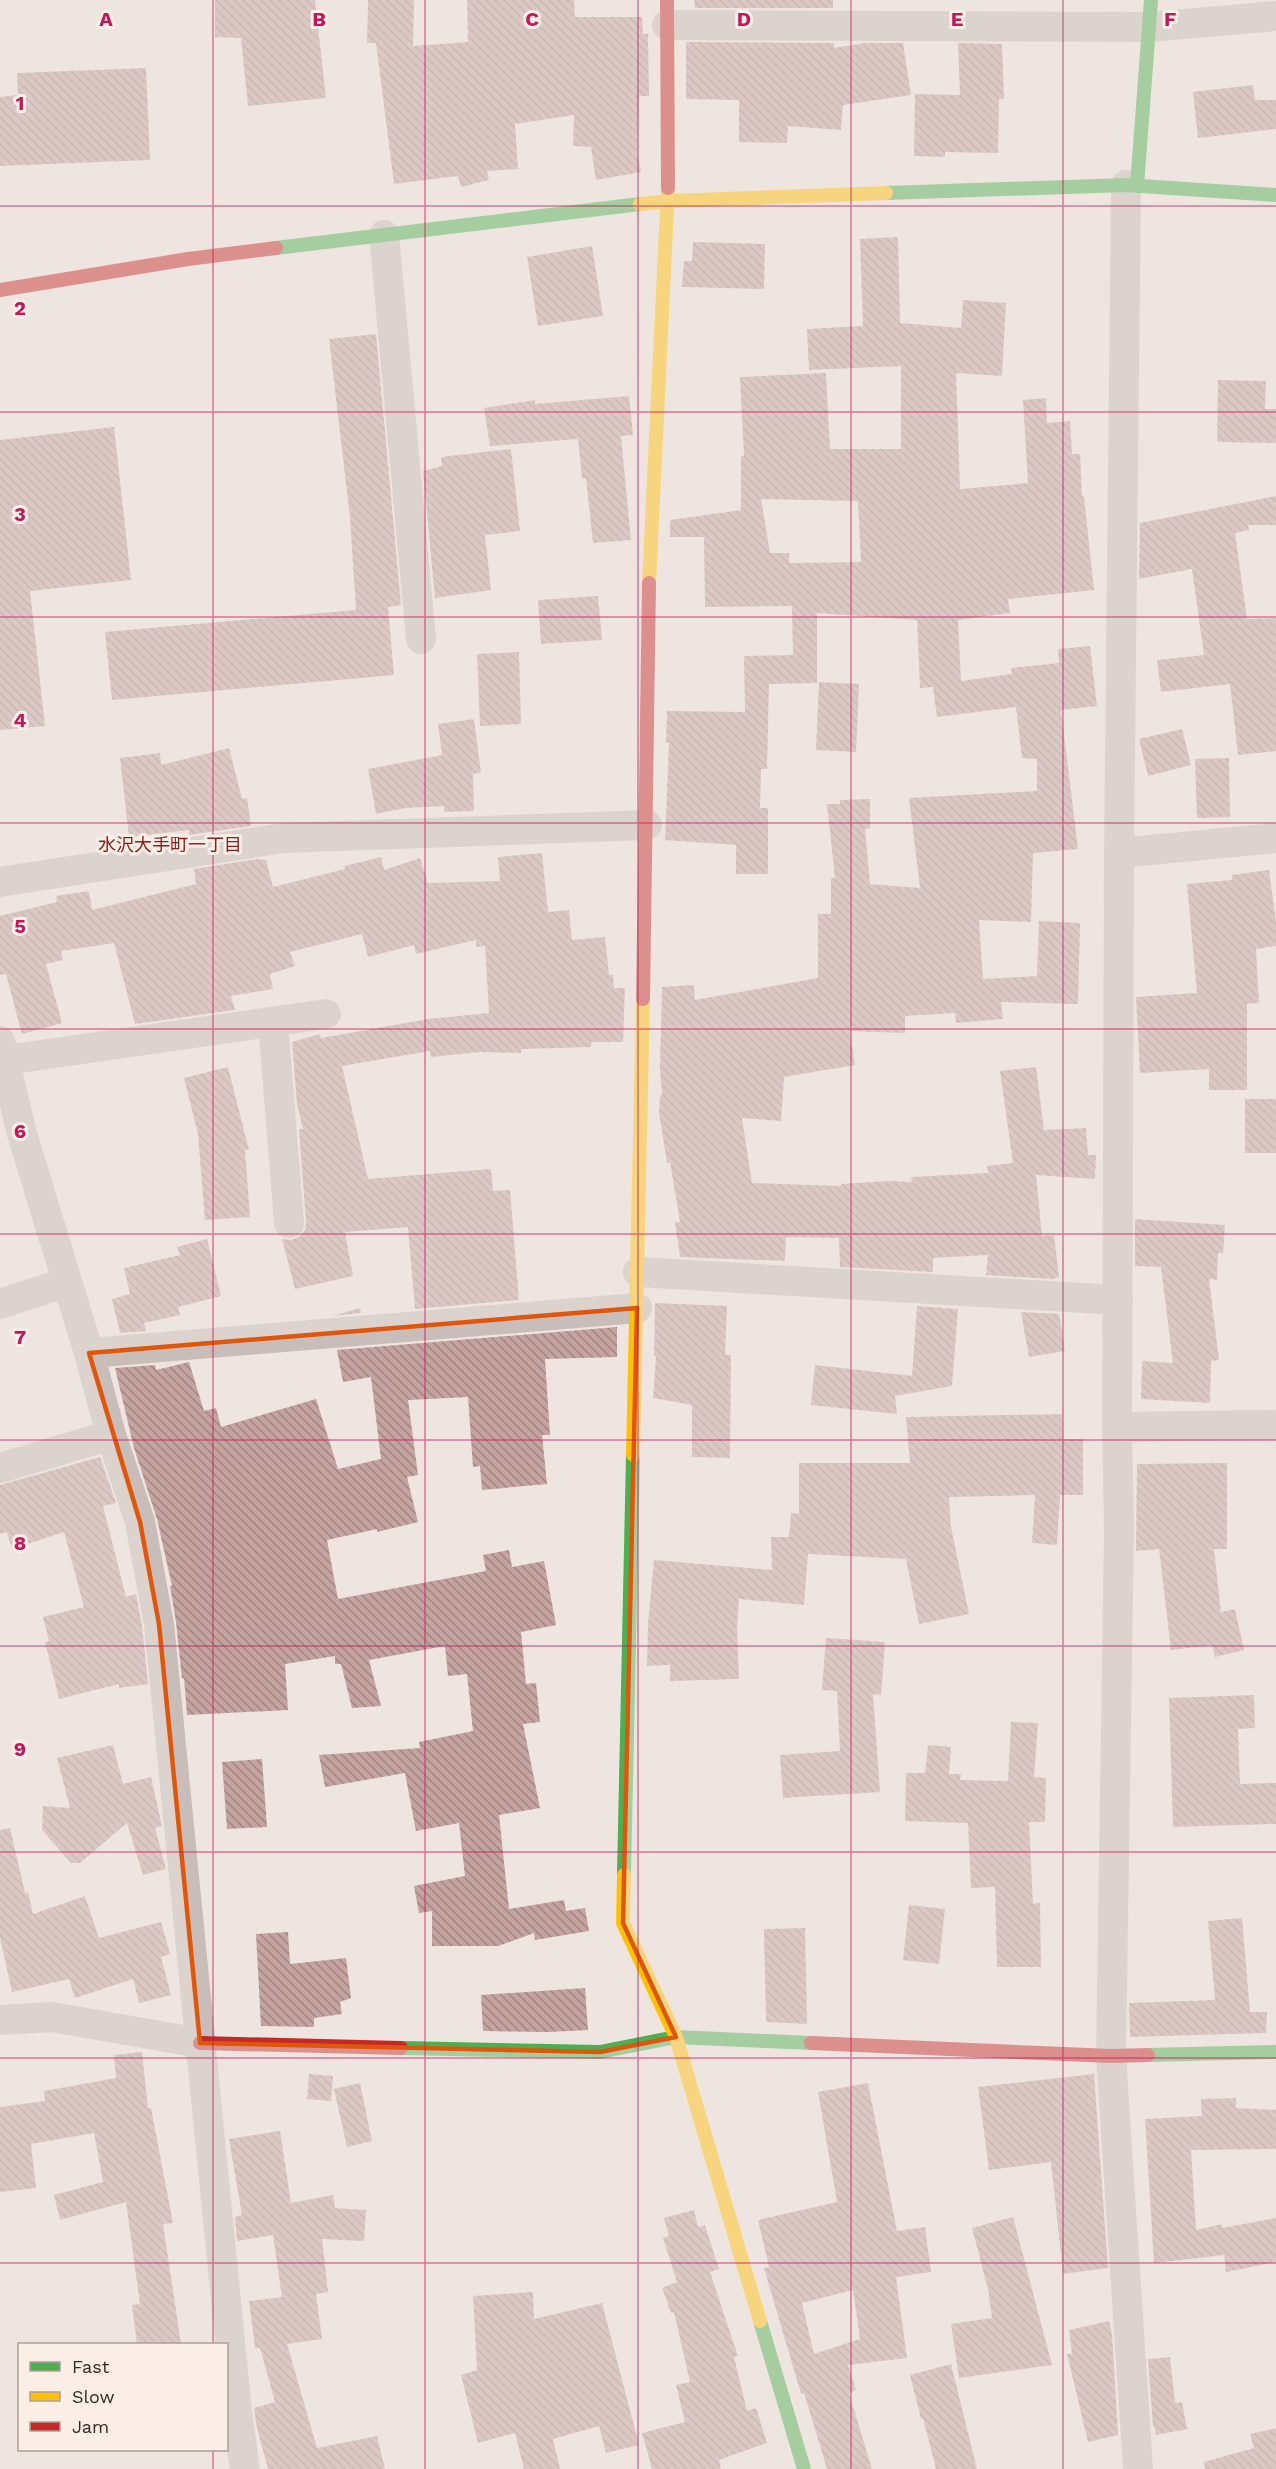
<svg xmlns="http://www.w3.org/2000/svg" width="1276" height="2469" viewBox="0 0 1276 2469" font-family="'Work Sans','Noto Sans JP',sans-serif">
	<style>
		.building { fill: url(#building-back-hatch); fill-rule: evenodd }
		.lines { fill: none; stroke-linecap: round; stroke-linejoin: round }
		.street { stroke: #c8bdb9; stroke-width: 30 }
		.fast { stroke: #4caf50; stroke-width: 14 }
		.slow { stroke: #ffc107; stroke-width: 14 }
		.jam { stroke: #c62828; stroke-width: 14 }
		.marked { fill: none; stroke: #df570d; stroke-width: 4.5; stroke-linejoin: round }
		.grid { fill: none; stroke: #c2185b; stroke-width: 1.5; stroke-opacity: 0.55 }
		.labels { text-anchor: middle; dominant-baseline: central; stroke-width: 6; stroke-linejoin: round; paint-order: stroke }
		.neighbourhood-label { font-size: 18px; fill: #911a17; stroke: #fbeee7 }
		.grid-label { font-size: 20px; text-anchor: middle; font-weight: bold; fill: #c2185b; stroke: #fbeee7; stroke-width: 6; stroke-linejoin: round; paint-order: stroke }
	</style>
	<defs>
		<pattern id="building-back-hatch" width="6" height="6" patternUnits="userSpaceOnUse" patternTransform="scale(1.5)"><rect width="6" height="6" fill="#c4a3a0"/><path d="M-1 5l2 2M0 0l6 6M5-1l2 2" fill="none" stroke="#a08582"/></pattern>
	</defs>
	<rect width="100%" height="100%" fill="#eee5e0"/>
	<!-- building -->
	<path class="building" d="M215 0H315L326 98 248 106 241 38 215 37Z
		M368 0H414L413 46 468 42 467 0H574L575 17H642L643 34H648L649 96H639L637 152 641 172 596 180 591 147 573 146 574 115 515 124 518 169 487 171 489 180 461 187 458 176 394 184 376 43H367Z
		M694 0H833V8H695Z
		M686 42 834 43V48L865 43H903L911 95 843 105 841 130 788 126 787 143 739 142V100L686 99Z
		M958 43 1002 44 1004 99H999L998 153 945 152V157L914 156 915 94 960 95Z
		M146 68 150 160 0 166V97L18 95 17 73Z
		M1253 85 1255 100H1276V129L1198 138 1193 92Z
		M898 237 900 323 961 328 963 300 1006 303 1002 376 956 373 960 489 1028 483 1023 400 1046 398 1047 423 1070 421 1072 454H1080L1082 496 1084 497 1094 590 1008 599 1010 613 958 620 961 681 1012 674 1011 668 1059 663 1058 649 1090 646 1097 706 1061 710 1078 849 1033 853 1031 922 979 920 983 979 1037 976 1039 921 1080 923 1078 1004 1001 1002 1003 1019 956 1023 955 1013 905 1016V1033L850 1031 855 1065 784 1077 781 1121 742 1118 752 1183 841 1186V1184L888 1181 912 1182 911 1177 988 1173 987 1166 1013 1163 1000 1071 1036 1067 1044 1130 1086 1128 1088 1155H1096L1095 1179 1036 1175 1042 1236 1054 1235 1059 1277 1053 1279 986 1275 988 1255 933 1258V1272L840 1267 839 1238 786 1237 785 1261 680 1257 675 1222H680L670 1162 667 1163 659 1113 660 1096 662 1095 660 1068 662 987 694 985 695 1000 818 978V914H831V878H835L827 804H840V800L870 799V828L865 829 870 884 920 888 909 798 1037 791V759L1022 758 1016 707 937 717 933 687 920 688 917 620 817 613V683L769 684 767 769H761L760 808H768V874H736V845L665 840 669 743H666L667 711 745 712 744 656 793 655 792 606 705 607 704 537H670V520L741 510V456H744L740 377 826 373 830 449H901V366L809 370 807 329 863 326 860 239ZM761 499 858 501 861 562 789 563V553H770Z
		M693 242 765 244 764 289 682 287 684 261H692Z
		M592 246 603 316 538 326 527 257Z
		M376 334 401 605 388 607 394 675 112 700 105 632 356 610 350 517 329 339Z
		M1218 380 1266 381 1265 409H1276V443L1217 442Z
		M629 396 633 435 621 436 631 540 593 543 586 478 582 479 578 439 490 446 484 408 535 400V404Z
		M114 427 131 580 30 591 45 726 0 730V440Z
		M511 449 520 531 485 535 491 590 435 598 423 471 442 466 441 457Z
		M1276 496V525H1248L1249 530 1235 533 1247 619 1276 618V751L1238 755 1230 684 1161 692 1157 660 1204 655 1192 569 1139 579 1140 523Z
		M598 596 602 640 541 644 538 600Z
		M519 652 521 724 480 726 477 654Z
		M819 682 859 684 856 752 816 750Z
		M474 719 481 773 473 774 474 811 444 812V806L405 808 376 814 368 769 442 755 438 724Z
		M1182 729 1191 765 1148 776 1139 739Z
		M229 748 242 799 247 798 251 826 189 835V830L129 837 120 758 160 753 161 765Z
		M1229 758 1230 817 1197 818 1195 759Z
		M542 853 548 912 569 910 572 940 605 937 609 975H613L614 988H625L623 1042H591V1047L521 1049V1053L480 1052 431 1057 430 1051 342 1066 368 1179 491 1169 493 1191 510 1190 519 1300 415 1309 408 1227 345 1232 353 1276 295 1289 282 1239 291 1240 299 1237 305 1230 306 1222 299 1129H303L297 1104 292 1042 320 1034 321 1038 428 1019 489 1013 485 946 476 947V940L416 954 414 945 368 957 362 934 290 952 295 966 270 974 273 989 231 996 235 1010 135 1024 114 943 61 951 63 960 46 964 62 1023 22 1034 6 974 0 975V916L57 902 56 896 89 891 92 910 196 884 194 869 258 859 266 860 273 887 345 869V866L381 857 384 870 420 858 428 883 500 881 498 857Z
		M1269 870 1276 922V946L1256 949 1259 1003 1247 1004V1090H1209V1069L1140 1073 1136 997 1197 993 1187 884 1232 880V875Z
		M228 1067 249 1150H245L250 1217 205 1220 198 1134 184 1078Z
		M1245 1099H1276V1153H1245Z
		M1135 1219 1225 1225 1223 1253H1218L1217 1280 1209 1279 1219 1360 1211 1361 1210 1403 1141 1399 1142 1361 1173 1363 1161 1267 1135 1266Z
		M207 1239 221 1296 178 1307 180 1315 144 1323 146 1331 120 1333 112 1299 130 1294 124 1268 180 1255 177 1247Z
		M655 1303 727 1306 725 1355H731L730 1458 692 1457V1405L653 1398 656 1356H654Z
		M917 1306 958 1309 952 1386 895 1396 897 1414 811 1405 815 1365 912 1376Z
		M360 1308 361 1313 333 1316Z
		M1021 1312 1059 1314 1065 1351 1029 1357Z
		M617 1327V1357L545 1359 550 1435H542L547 1484 482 1490 480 1466 473 1467 468 1397 408 1400 418 1475 407 1477 418 1522 377 1532V1529L327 1540 338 1599 486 1571 483 1555 509 1550 512 1567 544 1561 556 1625 521 1632 526 1684 536 1683 540 1722 523 1724 540 1808 499 1815 509 1909 564 1900 566 1911 585 1908 589 1931 535 1940 534 1933 498 1946H432V1911L419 1913 414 1886 465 1876 459 1823 416 1831 405 1773 325 1787 319 1755 420 1748 419 1742 473 1731 467 1674 448 1676 445 1646 369 1660 381 1706 352 1708 341 1664H335V1656L285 1664 288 1710 187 1715 184 1678 182 1679 176 1622 170 1586H172L157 1519 134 1448 115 1368 155 1365 156 1370 189 1362 204 1411 216 1408 221 1427 316 1399 338 1469 381 1459 371 1377 343 1382 337 1350Z
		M1062 1414 1063 1439H1083V1495H1060L1057 1545 1032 1543 1035 1495 949 1497 951 1527 969 1614 919 1624 906 1559 808 1554 804 1605 739 1599 737 1629 739 1679 670 1681V1665L647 1666 648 1623 654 1560 772 1570 771 1537H789L791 1513 799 1514V1463H910L906 1417Z
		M100 1457 116 1503 103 1506 126 1597 136 1594 142 1626 148 1684 119 1688V1684L59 1699 45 1642 49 1641 43 1617 84 1607 64 1532 12 1549 7 1532 0 1534V1485Z
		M1227 1463V1549H1214L1221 1612 1235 1609 1244 1650 1215 1657 1212 1645 1171 1650 1159 1549 1136 1551 1137 1464Z
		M826 1638 885 1642 881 1695 873 1694 880 1792 783 1798 780 1755 840 1751 837 1691 822 1690Z
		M1254 1695 1255 1728 1238 1729 1240 1784 1276 1783V1824L1173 1827 1169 1698Z
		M1011 1722 1038 1723 1034 1777 1046 1778 1045 1822H1029L1033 1904 1040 1903 1041 1967H997L995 1887 971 1888 968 1823 905 1821 906 1773H925L928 1745 951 1747 949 1774H961L960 1780 1008 1781Z
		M113 1745 123 1784 151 1777 162 1826 155 1828 166 1869 143 1875 127 1823 80 1863H71L42 1830 43 1806 70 1808 57 1758Z
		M262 1759 267 1827 227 1829 222 1762Z
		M10 1828 25 1893 28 1892 33 1914 85 1896 99 1938 161 1922 170 1954 161 1957 171 1995 139 2003 133 1979 75 1998 69 1979 12 1992 0 1937V1830Z
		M909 1905 945 1909 939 1964 903 1960Z
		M1242 1918 1250 2012H1267L1266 2033 1130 2037 1129 2003 1215 2000 1208 1921Z
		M805 1928 807 2024 766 2022 764 1929Z
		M288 1932 290 1964 346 1958 351 1998 340 2002 342 2014 314 2018V2027L261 2026 256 1934Z
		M585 1988 588 2030 549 2032 483 2031 481 1995Z
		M142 2052 148 2108H151L173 2223 163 2224 181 2344H137L132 2305 140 2304 126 2202 60 2220 54 2195 103 2182 94 2133 31 2144 36 2188 0 2192V2107L45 2101 44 2091 116 2078 114 2055Z
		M309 2074 333 2076 331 2101 307 2099Z
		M1094 2074 1108 2268 1063 2274 1051 2162 989 2170 978 2087Z
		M360 2083 372 2141 347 2147 334 2089Z
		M868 2083 897 2231 925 2227 931 2272 896 2277 907 2358 848 2365 856 2390 849 2393 872 2469H827L804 2393 801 2394 764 2268 769 2267 758 2220 837 2202 818 2092ZM853 2290 860 2339 814 2354 802 2303Z
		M1236 2098V2108L1276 2110V2149L1191 2150 1196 2230 1222 2224V2228L1276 2218V2262L1226 2272 1224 2255 1154 2263 1145 2119 1202 2116 1201 2099Z
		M280 2131 291 2203 333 2195 335 2208 366 2210 364 2241 322 2239 328 2292 316 2294 322 2339 287 2344 317 2448 377 2436 385 2469H268L257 2428 254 2408 275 2402 260 2348H255L249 2301 282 2297 273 2235 237 2241 235 2217 242 2215 229 2139Z
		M694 2210 698 2227 705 2225 719 2269 710 2272 738 2356 734 2357 747 2411 756 2408 767 2443 719 2460 721 2469H652L642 2433 685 2422 676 2385 690 2382 674 2312 671 2313 662 2288 677 2282 663 2238 669 2236 664 2218Z
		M1013 2217 1052 2365 959 2378 951 2324 992 2318 988 2289 972 2228Z
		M533 2292 534 2319 602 2303 639 2445 606 2453 599 2426 553 2439 560 2469H524L515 2433 478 2443 461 2375 477 2370 473 2296Z
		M1109 2321 1112 2334 1118 2435 1088 2442 1067 2354H1072L1069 2330Z
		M1170 2357 1175 2403 1182 2402 1187 2429 1156 2435 1154 2426 1153 2427 1148 2359Z
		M951 2364 977 2469H936L923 2418 921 2419 910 2375Z
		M1276 2428V2469H1205L1204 2462 1254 2448 1250 2434Z"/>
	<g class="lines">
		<!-- street -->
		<path class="street" d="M667 25 1149 27 1276 16
			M1126 185 1119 853 1117 1427 1119 1529 1111 2056 1138 2469
			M384 235 421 639
			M1119 853 1276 838
			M0 882 283 838 647 825
			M273 1022 289 1223
			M0 1041 22 1134 89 1353 111 1435 140 1522 159 1624 237 2412 245 2469
			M6 1060 326 1014
			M638 1272 1118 1300
			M0 1304 67 1282
			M89 1353 637 1308
			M1117 1427 1276 1425
			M0 1468 111 1435
			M0 2020 52 2017 200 2043"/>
		<!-- fast -->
		<path class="fast" d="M1137 186 1151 0
			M886 193 1126 185 1276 195
			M276 248 640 204
			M624 1875 633 1455
			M401 2048 600 2052 676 2037 811 2043
			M1148 2055 1276 2052
			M760 2321 804 2469"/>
		<!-- slow -->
		<path class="slow" d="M640 204 668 201 886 193
			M649 583 668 188
			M633 1455 643 999
			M624 1875 623 1923 676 2037 760 2321"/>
		<!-- jam -->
		<path class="jam" d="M667 0 668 188
			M0 290 188 259 276 248
			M643 999 649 583
			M200 2043 401 2048
			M811 2043 1111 2056 1148 2055"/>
	</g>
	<!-- marked area -->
	<path d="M0 0H1276V2469H0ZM637 1308 623 1923 676 2037 600 2052 200 2043 159 1624 140 1522 89 1353Z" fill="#eee5e0" fill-opacity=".55" fill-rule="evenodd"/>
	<path class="marked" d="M637 1308 623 1923 676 2037 600 2052 200 2043 159 1624 140 1522 89 1353Z"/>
	<!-- grid -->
	<path class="grid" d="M213 0V2344M425 0V2469M638 0V2469M851 0V2469M1063 0V2469M0 206H1276M0 412H1276M0 617H1276M0 823H1276M0 1029H1276M0 1234H1276M0 1440H1276M0 1646H1276M0 1852H1276M0 2058H1276M0 2263H1276M213 2450V2469"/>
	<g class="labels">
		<!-- neighbourhood labels -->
		<g class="neighbourhood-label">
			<text x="170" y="844">水沢大手町一丁目</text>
		</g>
	</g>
	<g class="grid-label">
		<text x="106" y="26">A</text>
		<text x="319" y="26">B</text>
		<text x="532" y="26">C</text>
		<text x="744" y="26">D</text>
		<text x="957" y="26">E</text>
		<text x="1170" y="26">F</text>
		<text x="20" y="110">1</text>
		<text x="20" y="315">2</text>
		<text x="20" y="521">3</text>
		<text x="20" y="727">4</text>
		<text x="20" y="933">5</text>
		<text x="20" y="1138">6</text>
		<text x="20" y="1344">7</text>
		<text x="20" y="1550">8</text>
		<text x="20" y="1756">9</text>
	</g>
	<!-- legend -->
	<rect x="18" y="2343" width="210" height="108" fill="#fbeee7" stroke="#ad9f9a" stroke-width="1.5"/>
	<rect x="30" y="2362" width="30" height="9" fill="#4caf50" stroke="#ad9f9a" stroke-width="1.5"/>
	<text x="72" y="2373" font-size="18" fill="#392927">Fast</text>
	<rect x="30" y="2392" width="30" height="9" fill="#ffc107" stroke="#ad9f9a" stroke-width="1.5"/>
	<text x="72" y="2403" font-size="18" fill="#392927">Slow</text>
	<rect x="30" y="2422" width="30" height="9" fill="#c62828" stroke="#ad9f9a" stroke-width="1.5"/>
	<text x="72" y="2433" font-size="18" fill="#392927">Jam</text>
</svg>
